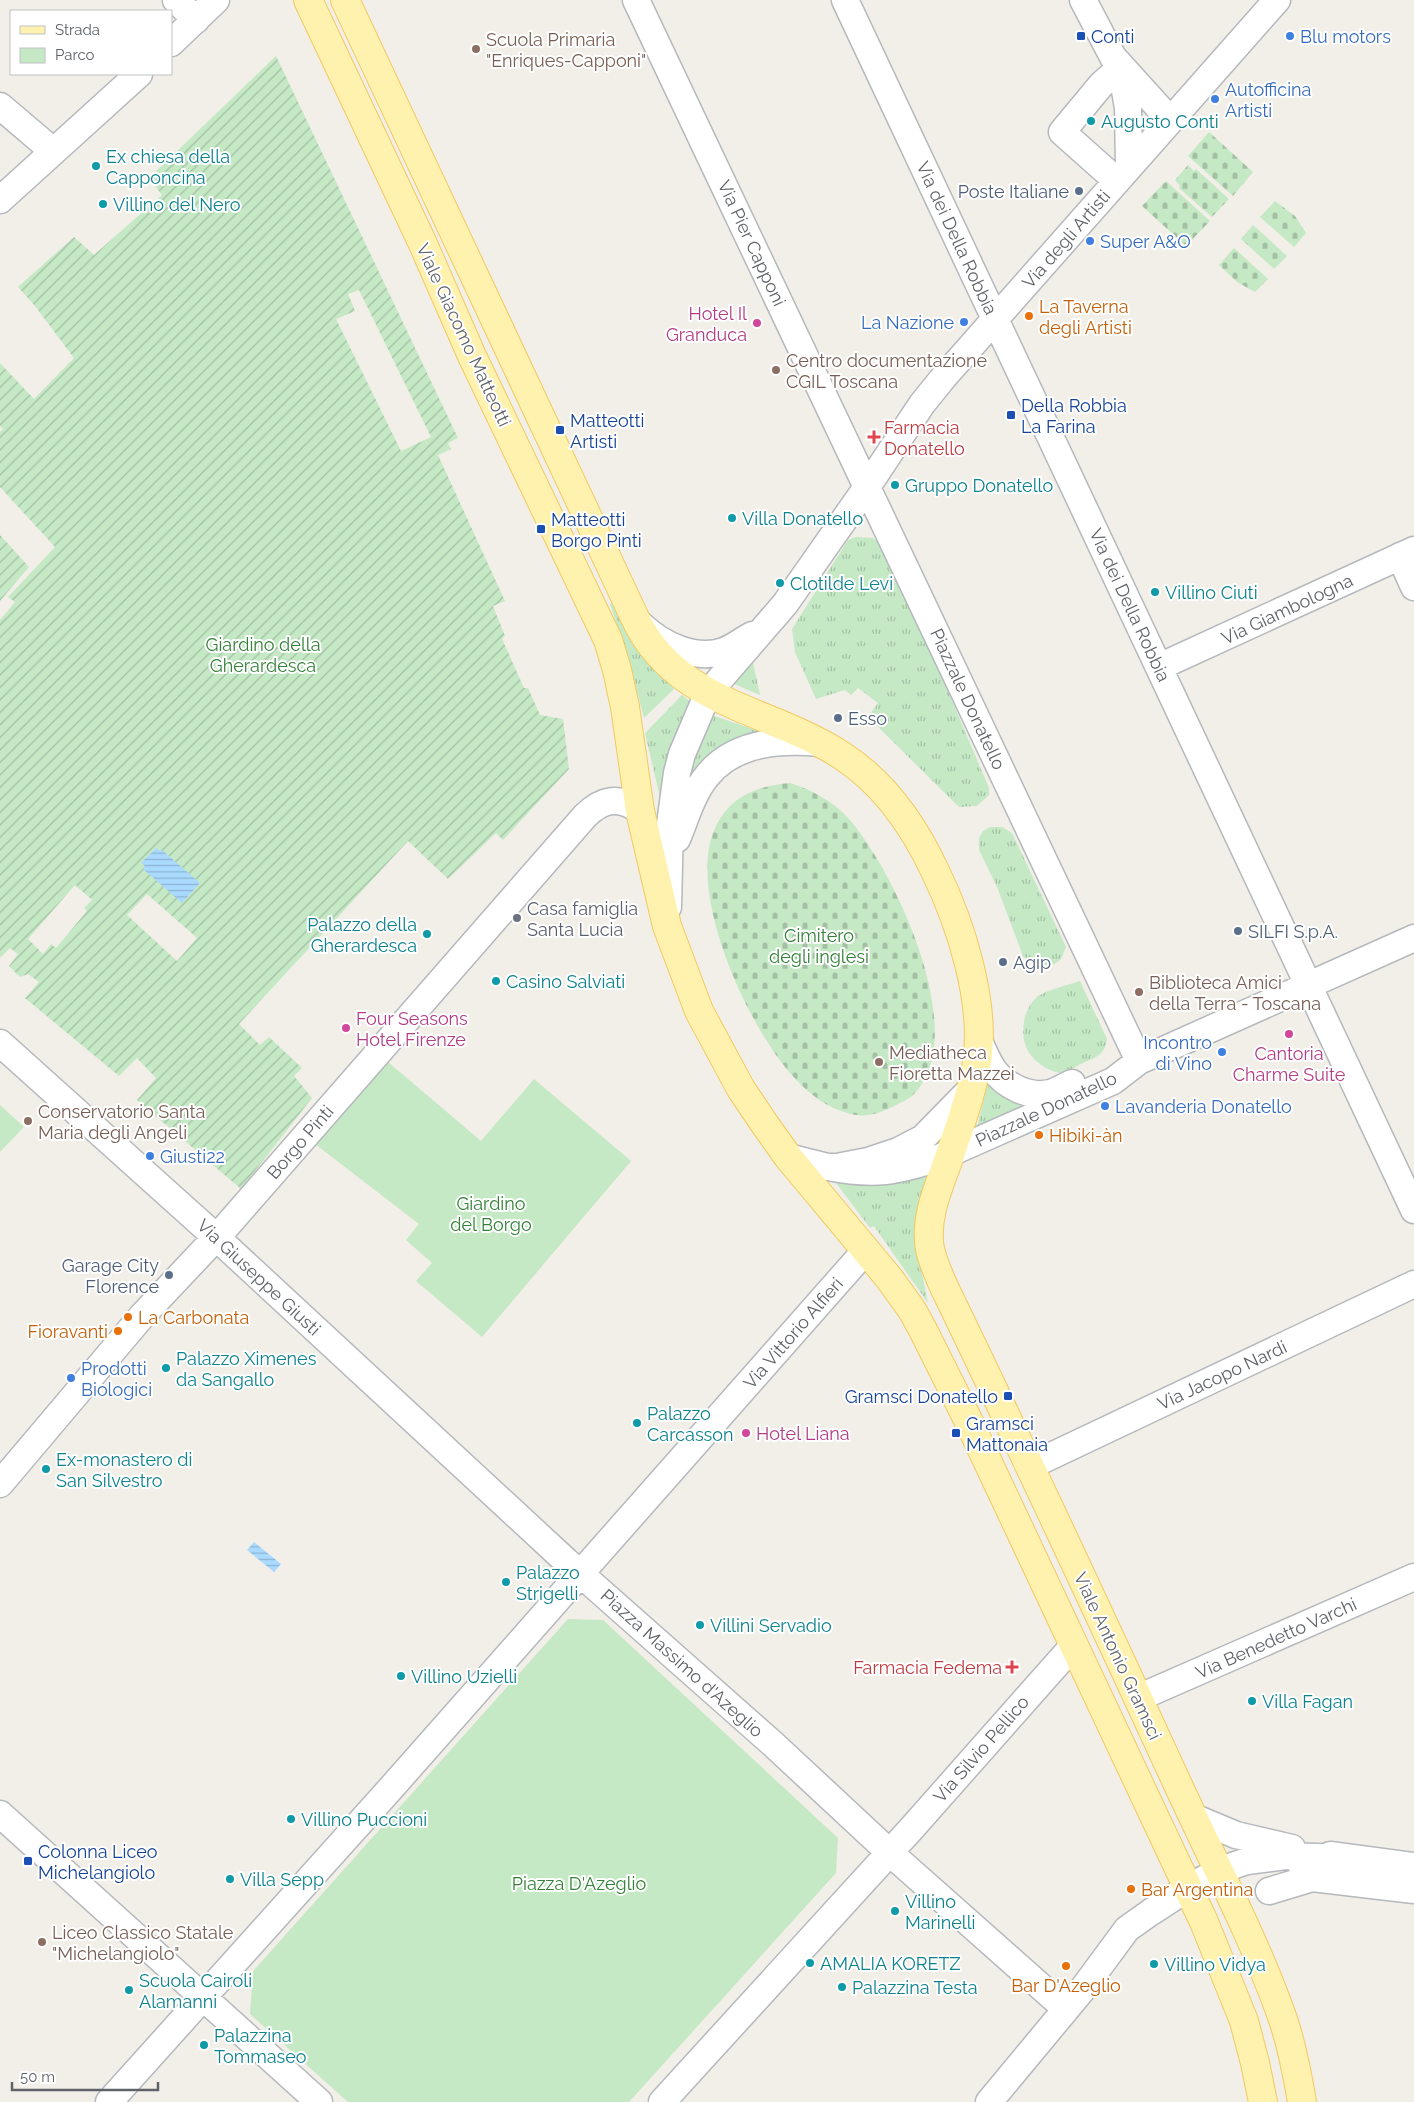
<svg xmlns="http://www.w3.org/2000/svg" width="1414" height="2102" viewBox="0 0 1414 2102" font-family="Raleway,sans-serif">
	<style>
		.grass { fill: url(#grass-tufts) }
		.cemetery { fill: url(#cemetery-stones) }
		.park { fill: #c5e8c5 }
		.garden { fill: url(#garden-furrows); fill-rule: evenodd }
		.water { fill: url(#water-rules) }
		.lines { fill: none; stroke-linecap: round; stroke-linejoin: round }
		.minor-casing { stroke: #b5b8bc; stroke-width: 29 }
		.major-casing { stroke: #f2c960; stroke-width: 30 }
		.minor { stroke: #fff; stroke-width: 26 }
		.major { stroke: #fff2af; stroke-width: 28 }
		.transit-dot { fill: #1a4fb4; stroke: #fff; stroke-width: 2 }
		.shop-dot { fill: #3f7fe0; stroke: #fff; stroke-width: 2 }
		.education-dot { fill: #8d6e63; stroke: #fff; stroke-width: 2 }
		.culture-dot { fill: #0f9aa8; stroke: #fff; stroke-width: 2 }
		.service-dot { fill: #5c6f8a; stroke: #fff; stroke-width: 2 }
		.food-dot { fill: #e8710a; stroke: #fff; stroke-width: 2 }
		.hotel-dot { fill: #d1479c; stroke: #fff; stroke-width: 2 }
		.health-dot { fill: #e0444e; stroke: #fff; stroke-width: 2 }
		.worship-dot { fill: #6b7280; stroke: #fff; stroke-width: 2 }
		.labels { text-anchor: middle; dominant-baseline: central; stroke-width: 4; stroke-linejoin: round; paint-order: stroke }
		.transit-label { font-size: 18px; fill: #164399; stroke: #fff; text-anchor: start }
		.shop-label { font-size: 18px; fill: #366cbe; stroke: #fff; text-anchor: start }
		.education-label { font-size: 18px; fill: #785e54; stroke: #fff; text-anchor: start }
		.culture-label { font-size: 18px; fill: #0d838f; stroke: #fff; text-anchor: start }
		.service-label { font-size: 18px; fill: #4e5e75; stroke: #fff; text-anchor: start }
		.street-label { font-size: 18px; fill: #5f6368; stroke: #fff }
		.food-label { font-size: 18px; fill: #c56008; stroke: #fff; text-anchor: start }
		.hotel-label { font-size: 18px; fill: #b23c85; stroke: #fff; text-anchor: start }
		.health-label { font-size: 18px; fill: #be3a42; stroke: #fff; text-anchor: start }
		.park-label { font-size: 18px; fill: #348238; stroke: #fff }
		.worship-label { font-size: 18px; fill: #5b616d; stroke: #fff; text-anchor: start }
	</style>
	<defs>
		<pattern id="grass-tufts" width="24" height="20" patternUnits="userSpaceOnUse" patternTransform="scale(1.25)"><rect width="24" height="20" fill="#c5e8c5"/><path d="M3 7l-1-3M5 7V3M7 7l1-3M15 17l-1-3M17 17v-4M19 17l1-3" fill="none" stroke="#a3c0a4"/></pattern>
		<pattern id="cemetery-stones" width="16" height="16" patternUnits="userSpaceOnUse" patternTransform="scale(1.25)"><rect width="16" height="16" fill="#c5e8c5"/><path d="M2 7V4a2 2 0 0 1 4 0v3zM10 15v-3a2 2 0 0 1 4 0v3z" fill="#a3c0a4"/></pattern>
		<pattern id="garden-furrows" width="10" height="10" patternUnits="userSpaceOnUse" patternTransform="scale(1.25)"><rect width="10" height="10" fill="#c5e8c5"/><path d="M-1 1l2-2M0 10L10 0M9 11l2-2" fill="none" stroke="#a3c0a4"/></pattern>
		<pattern id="water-rules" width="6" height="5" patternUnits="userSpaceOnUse" patternTransform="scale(1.25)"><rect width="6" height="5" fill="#aadaff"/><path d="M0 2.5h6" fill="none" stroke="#8eb4d2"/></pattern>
	</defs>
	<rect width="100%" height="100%" fill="#f1efe8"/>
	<!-- grass -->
	<path class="grass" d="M856 537 873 538 888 549 989 788V795L977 806 959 807 868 717 878 703 858 688 851 695 845 690 816 699 795 652 792 629 848 540Z
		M612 603 642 655 674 689 644 718 630 663 610 604Z
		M752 658 760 695 732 683Z
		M682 695 694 705 666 823 645 733Z
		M709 714 770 735 682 786Z
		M990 827H1002L1012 833 1066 947C1064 950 1063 956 1061 959 1051 970 1032 965 1023 956L997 887 979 850V838L983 831Z
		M1080 981 1107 1039C1105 1053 1098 1057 1085 1062 1078 1065 1068 1072 1061 1073 1056 1073 1051 1070 1046 1068 1025 1056 1020 1039 1025 1017 1027 1010 1031 1002 1037 997 1046 990 1068 985 1080 981Z
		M988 1082 1038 1105 977 1128Z
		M932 1167 919 1259 928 1303 874 1226 870 1228 830 1175Z"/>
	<!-- cemetery -->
	<path class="cemetery" d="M1209 132 1253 172 1233 196 1188 156Z
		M1188 165 1194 171 1196 169 1229 199 1212 217 1179 188 1180 186 1175 180Z
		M1166 181 1210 221 1186 246 1142 206Z
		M1275 201 1295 216 1306 233 1294 247 1260 217Z
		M1253 225 1287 256 1274 269 1241 239Z
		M1234 248 1268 279 1255 292 1237 282 1219 265Z
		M790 783C812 790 833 801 849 819 895 872 973 1035 913 1095 909 1099 902 1102 898 1104 885 1111 870 1117 856 1115 830 1111 807 1093 791 1074 747 1025 683 887 717 824 733 794 759 786 790 783Z"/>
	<!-- park -->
	<path class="park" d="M388 1062 481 1141 534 1079 631 1161 482 1337 416 1281 432 1263 406 1240 419 1224 315 1144Z
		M0 1105 24 1127 0 1152Z
		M568 1619 603 1620 838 1838 836 1873 629 2102H348L250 2014 253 1971Z"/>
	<!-- garden -->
	<path class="garden" d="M276 56 458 438 448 443 451 449 438 455 505 601 493 606 505 636 502 639 524 688H528L540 715 563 719 569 769 503 840 496 833 448 879 408 841 239 1024 260 1045 269 1037 302 1068 294 1076 312 1098 241 1189 137 1100 156 1078 137 1058 119 1076 25 998 39 982 28 974 20 977 9 966 18 954 10 948 0 958V620L15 602 8 597 55 547 0 487V432L3 429 0 426V363L34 399 74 358 35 306 18 287 74 237 94 255 162 195 149 178ZM359 290 431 437 401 451 336 319 355 311 348 294ZM75 885 92 900 84 908 87 911 56 948 51 944 43 954 28 939ZM147 894 197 938 177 961 127 915Z
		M0 535 29 567 0 601Z"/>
	<!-- water -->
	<path class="water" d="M156 848 160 851 162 850 200 883 182 903 143 869 145 866 141 863Z
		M254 1542 281 1564 274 1572 247 1550Z"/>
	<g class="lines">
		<defs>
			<path id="minor" d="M176 0 196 20
				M636 0 1139 1061
				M845 0 1414 1210
				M1083 0 1113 57 1170 120
				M171 43 216 0
				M1121 67 1128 108 1129 167
				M0 106 53 151
				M1117 181 1062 132 1101 85 1121 67
				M0 200 139 74
				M1400 556 1414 587
				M641 625C662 645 695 661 724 651 734 647 743 640 752 635
				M1159 667 1414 550
				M677 839C686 818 692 794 707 776 734 742 780 739 820 743
				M668 907 670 824 677 773 682 754 708 693 785 604 867 487 922 404 943 378 1277 0
				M979 1041C983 1050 987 1060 993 1069 1005 1086 1029 1098 1050 1093 1058 1091 1065 1086 1072 1083
				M0 1043 217 1238 566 1561 773 1744 889 1852 1066 2009
				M788 1157 828 1167H837L868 1161 898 1151 923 1138 971 1089
				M828 1167C874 1176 897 1172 941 1157L1113 1081 1139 1061 1414 938
				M1030 1466 1414 1284
				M0 1484 142 1316 225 1228 585 816C602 799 620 795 640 811
				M1138 1698 1414 1577
				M0 1814 319 2102
				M1193 1817 1236 1835 1292 1848
				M1330 1855 1414 1866
				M1295 1856 1312 1878 1414 1890
				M1269 1891 1312 1878
				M109 2102 392 1787 866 1250
				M662 2102 912 1828 1073 1646
				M989 2102 1082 1990 1127 1929 1151 1912 1188 1888 1220 1870 1247 1861 1286 1856 1347 1858"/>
			<path id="major" d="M308 0 423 244 472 356 608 640 617 670 625 707 640 811 667 926 699 1011 741 1089 766 1126 788 1157 889 1278 912 1310 923 1330 970 1424 1204 1922 1244 2021 1255 2063 1263 2102
				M345 0 635 618C676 705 769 708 841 755 883 782 914 826 935 871 961 924 986 1003 977 1062 972 1093 960 1125 950 1155 940 1184 924 1217 930 1249 933 1263 939 1276 945 1289 1025 1454 1102 1620 1179 1787 1213 1861 1252 1934 1280 2011 1291 2040 1297 2072 1302 2102"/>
		</defs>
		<!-- minor casing -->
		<use href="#minor" class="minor-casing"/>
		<!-- major casing -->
		<use href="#major" class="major-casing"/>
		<!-- minor -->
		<use href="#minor" class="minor"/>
		<!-- major -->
		<use href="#major" class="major"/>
	</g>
	<!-- markers -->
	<g class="transit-dot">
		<rect x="1076" y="31" width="10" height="10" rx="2.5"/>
		<rect x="1006" y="410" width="10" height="10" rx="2.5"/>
		<rect x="555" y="425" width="10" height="10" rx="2.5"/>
		<rect x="536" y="524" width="10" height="10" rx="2.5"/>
		<rect x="1003" y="1391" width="10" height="10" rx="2.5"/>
		<rect x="951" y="1428" width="10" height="10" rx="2.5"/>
		<rect x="23" y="1856" width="10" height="10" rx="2.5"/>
	</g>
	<g class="shop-dot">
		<circle cx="1290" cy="36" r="5"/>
		<circle cx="1215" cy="99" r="5"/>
		<circle cx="1090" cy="241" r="5"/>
		<circle cx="964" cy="322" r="5"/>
		<circle cx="1222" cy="1052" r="5"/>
		<circle cx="1105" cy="1106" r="5"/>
		<circle cx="150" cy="1156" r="5"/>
		<circle cx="71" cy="1378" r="5"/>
	</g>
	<g class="education-dot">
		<circle cx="476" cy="49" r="5"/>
		<circle cx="776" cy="370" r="5"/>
		<circle cx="1139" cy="992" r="5"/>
		<circle cx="879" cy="1062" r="5"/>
		<circle cx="28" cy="1121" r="5"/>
		<circle cx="42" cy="1942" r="5"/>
	</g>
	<g class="culture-dot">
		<circle cx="1091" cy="121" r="5"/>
		<circle cx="96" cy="166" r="5"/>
		<circle cx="103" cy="204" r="5"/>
		<circle cx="895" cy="485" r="5"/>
		<circle cx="732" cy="518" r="5"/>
		<circle cx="780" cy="583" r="5"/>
		<circle cx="1155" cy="592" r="5"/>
		<circle cx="427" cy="934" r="5"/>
		<circle cx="496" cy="981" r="5"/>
		<circle cx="166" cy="1368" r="5"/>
		<circle cx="637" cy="1423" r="5"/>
		<circle cx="46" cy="1469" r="5"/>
		<circle cx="506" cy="1582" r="5"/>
		<circle cx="700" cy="1625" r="5"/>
		<circle cx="401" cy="1676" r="5"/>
		<circle cx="1252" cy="1701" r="5"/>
		<circle cx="291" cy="1819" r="5"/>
		<circle cx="230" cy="1879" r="5"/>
		<circle cx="895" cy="1911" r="5"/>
		<circle cx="810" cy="1963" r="5"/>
		<circle cx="1154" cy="1964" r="5"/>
		<circle cx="842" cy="1987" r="5"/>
		<circle cx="129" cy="1990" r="5"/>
		<circle cx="204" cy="2045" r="5"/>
	</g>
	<g class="service-dot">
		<circle cx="1079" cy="191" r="5"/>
		<circle cx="838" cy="718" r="5"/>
		<circle cx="1238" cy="931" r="5"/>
		<circle cx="1003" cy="962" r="5"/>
		<circle cx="169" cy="1275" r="5"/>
	</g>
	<g class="food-dot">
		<circle cx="1029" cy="316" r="5"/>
		<circle cx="1039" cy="1135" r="5"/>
		<circle cx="128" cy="1317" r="5"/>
		<circle cx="118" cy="1331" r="5"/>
		<circle cx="1131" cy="1889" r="5"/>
		<circle cx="1066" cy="1966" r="5"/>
	</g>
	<g class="hotel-dot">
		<circle cx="757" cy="323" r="5"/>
		<circle cx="346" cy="1028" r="5"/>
		<circle cx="1289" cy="1034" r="5"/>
		<circle cx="746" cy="1433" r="5"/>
	</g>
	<g class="health-dot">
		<path d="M871.5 429.5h5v5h5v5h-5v5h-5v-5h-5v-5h5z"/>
		<path d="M1009.5 1659.5h5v5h5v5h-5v5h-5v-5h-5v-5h5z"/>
	</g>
	<circle class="worship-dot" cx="517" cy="918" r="5"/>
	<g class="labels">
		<!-- transit labels -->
		<g class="transit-label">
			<text x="1091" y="36">Conti</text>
			<text x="1021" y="405">Della Robbia<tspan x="1021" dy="21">La Farina</tspan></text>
			<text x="570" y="420">Matteotti<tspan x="570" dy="21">Artisti</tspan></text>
			<text x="551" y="519">Matteotti<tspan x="551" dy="21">Borgo Pinti</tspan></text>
			<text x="998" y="1396" text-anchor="end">Gramsci Donatello</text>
			<text x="966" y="1423">Gramsci<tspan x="966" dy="21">Mattonaia</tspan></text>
			<text x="38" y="1851">Colonna Liceo<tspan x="38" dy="21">Michelangiolo</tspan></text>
		</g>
		<!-- shop labels -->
		<g class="shop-label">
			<text x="1300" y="36">Blu motors</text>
			<text x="1225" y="89">Autofficina<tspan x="1225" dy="21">Artisti</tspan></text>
			<text x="1100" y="241">Super A&amp;O</text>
			<text x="954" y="322" text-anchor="end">La Nazione</text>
			<text x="1212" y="1042" text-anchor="end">Incontro<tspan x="1212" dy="21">di Vino</tspan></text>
			<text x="1115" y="1106">Lavanderia Donatello</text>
			<text x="160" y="1156">Giusti22</text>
			<text x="81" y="1368">Prodotti<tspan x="81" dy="21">Biologici</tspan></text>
		</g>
		<!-- education labels -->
		<g class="education-label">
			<text x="486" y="39">Scuola Primaria<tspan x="486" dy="21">"Enriques-Capponi"</tspan></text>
			<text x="786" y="360">Centro documentazione<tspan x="786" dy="21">CGIL Toscana</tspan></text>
			<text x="1149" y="982">Biblioteca Amici<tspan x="1149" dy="21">della Terra - Toscana</tspan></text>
			<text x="889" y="1052">Mediatheca<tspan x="889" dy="21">Fioretta Mazzei</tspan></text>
			<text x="38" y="1111">Conservatorio Santa<tspan x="38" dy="21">Maria degli Angeli</tspan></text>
			<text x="52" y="1932">Liceo Classico Statale<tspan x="52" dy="21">"Michelangiolo"</tspan></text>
		</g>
		<!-- culture labels -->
		<g class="culture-label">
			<text x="1101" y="121">Augusto Conti</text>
			<text x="106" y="156">Ex chiesa della<tspan x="106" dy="21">Capponcina</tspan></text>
			<text x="113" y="204">Villino del Nero</text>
			<text x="905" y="485">Gruppo Donatello</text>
			<text x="742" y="518">Villa Donatello</text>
			<text x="790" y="583">Clotilde Levi</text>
			<text x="1165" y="592">Villino Ciuti</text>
			<text x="417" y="924" text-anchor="end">Palazzo della<tspan x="417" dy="21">Gherardesca</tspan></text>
			<text x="506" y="981">Casino Salviati</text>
			<text x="176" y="1358">Palazzo Ximenes<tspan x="176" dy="21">da Sangallo</tspan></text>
			<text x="647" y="1413">Palazzo<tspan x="647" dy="21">Carcasson</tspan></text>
			<text x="56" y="1459">Ex-monastero di<tspan x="56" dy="21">San Silvestro</tspan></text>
			<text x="516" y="1572">Palazzo<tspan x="516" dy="21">Strigelli</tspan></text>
			<text x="710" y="1625">Villini Servadio</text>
			<text x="411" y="1676">Villino Uzielli</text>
			<text x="1262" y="1701">Villa Fagan</text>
			<text x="301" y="1819">Villino Puccioni</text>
			<text x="240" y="1879">Villa Sepp</text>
			<text x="905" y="1901">Villino<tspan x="905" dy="21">Marinelli</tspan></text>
			<text x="820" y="1963">AMALIA KORETZ</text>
			<text x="1164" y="1964">Villino Vidya</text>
			<text x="139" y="1980">Scuola Cairoli<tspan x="139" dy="21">Alamanni</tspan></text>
			<text x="852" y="1987">Palazzina Testa</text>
			<text x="214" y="2035">Palazzina<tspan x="214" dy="21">Tommaseo</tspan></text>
		</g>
		<!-- service labels -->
		<g class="service-label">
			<text x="1069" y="191" text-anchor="end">Poste Italiane</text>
			<text x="848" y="718">Esso</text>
			<text x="1248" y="931">SILFI S.p.A.</text>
			<text x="1013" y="962">Agip</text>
			<text x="159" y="1265" text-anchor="end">Garage City<tspan x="159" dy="21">Florence</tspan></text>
		</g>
		<!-- street labels -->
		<g class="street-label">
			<text transform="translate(957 238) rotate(65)">Via dei Della Robbia</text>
			<text transform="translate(1066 239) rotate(-49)">Via degli Artisti</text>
			<text transform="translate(752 243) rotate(65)">Via Pier Capponi</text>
			<text transform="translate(464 335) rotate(65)">Viale Giacomo Matteotti</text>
			<text transform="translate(1130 605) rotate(65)">Via dei Della Robbia</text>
			<text transform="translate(1287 609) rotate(-25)">Via Giambologna</text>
			<text transform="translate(968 699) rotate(65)">Piazzale Donatello</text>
			<text transform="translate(1046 1109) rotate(-25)">Piazzale Donatello</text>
			<text transform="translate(300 1142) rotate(-49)">Borgo Pinti</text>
			<text transform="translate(259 1277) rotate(43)">Via Giuseppe Giusti</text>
			<text transform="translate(793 1333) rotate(-49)">Via Vittorio Alfieri</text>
			<text transform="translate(1222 1375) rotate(-25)">Via Jacopo Nardi</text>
			<text transform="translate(1276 1638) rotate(-24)">Via Benedetto Varchi</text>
			<text transform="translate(1118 1656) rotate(65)">Viale Antonio Gramsci</text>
			<text transform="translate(682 1663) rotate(42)">Piazza Massimo d'Azeglio</text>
			<text transform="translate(981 1749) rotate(-49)">Via Silvio Pellico</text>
		</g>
		<!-- food labels -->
		<g class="food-label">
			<text x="1039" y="306">La Taverna<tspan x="1039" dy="21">degli Artisti</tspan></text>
			<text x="1049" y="1135">Hibiki-àn</text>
			<text x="138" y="1317">La Carbonata</text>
			<text x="108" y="1331" text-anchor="end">Fioravanti</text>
			<text x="1141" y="1889">Bar Argentina</text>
			<text x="1066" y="1985" text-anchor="middle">Bar D'Azeglio</text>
		</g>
		<!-- hotel labels -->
		<g class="hotel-label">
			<text x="747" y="313" text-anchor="end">Hotel Il<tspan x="747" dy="21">Granduca</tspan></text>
			<text x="356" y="1018">Four Seasons<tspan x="356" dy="21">Hotel Firenze</tspan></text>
			<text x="1289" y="1053" text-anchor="middle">Cantoria<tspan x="1289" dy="21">Charme Suite</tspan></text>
			<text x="756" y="1433">Hotel Liana</text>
		</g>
		<!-- health labels -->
		<g class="health-label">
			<text x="884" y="427">Farmacia<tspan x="884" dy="21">Donatello</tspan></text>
			<text x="1002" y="1667" text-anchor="end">Farmacia Fedema</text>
		</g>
		<!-- park labels -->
		<g class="park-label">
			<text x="263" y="644">Giardino della<tspan x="263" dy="21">Gherardesca</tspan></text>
			<text x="819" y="935">Cimitero<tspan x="819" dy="21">degli inglesi</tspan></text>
			<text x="491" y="1203">Giardino<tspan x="491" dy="21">del Borgo</tspan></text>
			<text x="579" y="1883">Piazza D'Azeglio</text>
		</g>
		<!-- worship labels -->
		<g class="worship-label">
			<text x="527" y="908">Casa famiglia<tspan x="527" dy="21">Santa Lucia</tspan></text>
		</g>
	</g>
	<!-- legend -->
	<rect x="10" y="10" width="162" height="65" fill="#ffffff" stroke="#bfc1c3"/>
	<rect x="20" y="26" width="25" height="8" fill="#fff2af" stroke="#bfc1c3"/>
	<text x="55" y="35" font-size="15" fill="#5f6368">Strada</text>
	<rect x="20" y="48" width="25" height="15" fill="#c5e8c5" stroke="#bfc1c3"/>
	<text x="55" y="60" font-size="15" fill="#5f6368">Parco</text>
	<!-- scale -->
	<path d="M12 2082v8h146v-8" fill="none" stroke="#5f6368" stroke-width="2.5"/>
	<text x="20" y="2082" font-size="15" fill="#5f6368" stroke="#ffffff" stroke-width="4" paint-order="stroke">50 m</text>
</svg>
